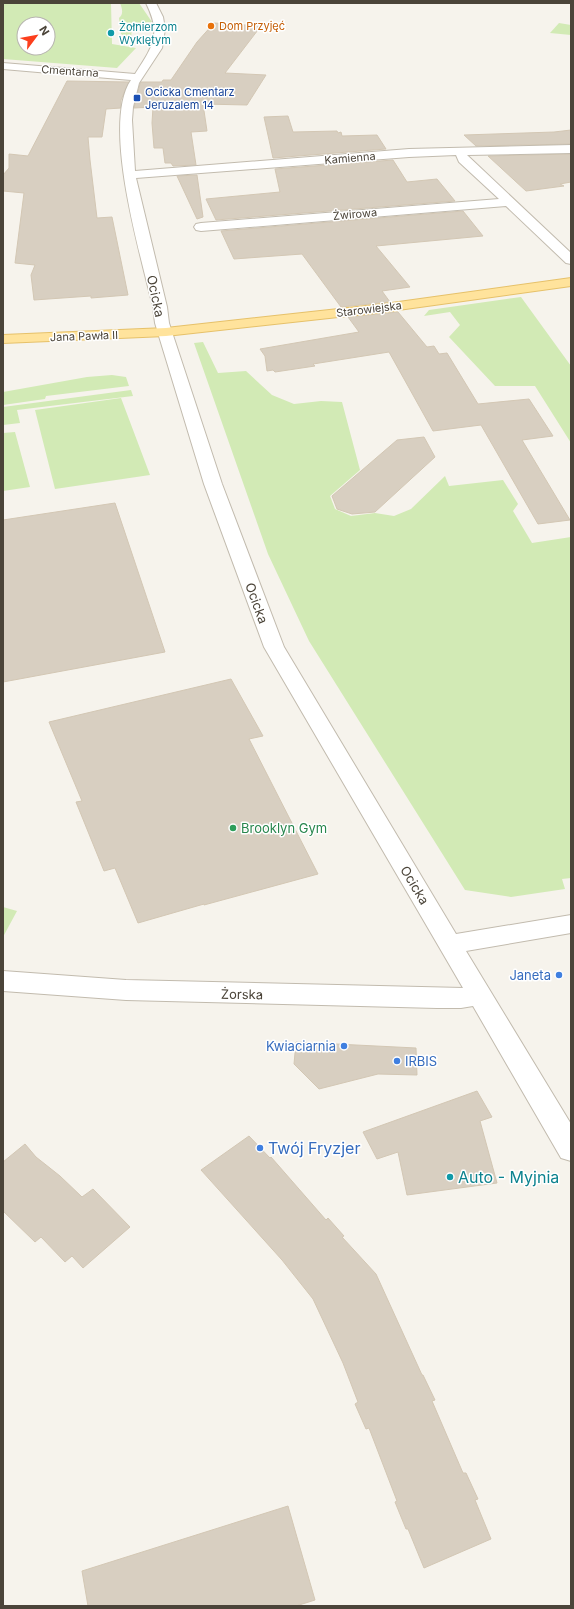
<svg xmlns="http://www.w3.org/2000/svg" width="574" height="1609" viewBox="0 0 574 1609" font-family="Inter,sans-serif">
	<style>
		.green { fill: #d2eab5; fill-rule: evenodd }
		.building { fill: #d8cfc1; stroke: #d3c7b4 }
		.lines { fill: none; stroke-linecap: round; stroke-linejoin: round }
		.minor-casing { stroke: #c2bbae; stroke-width: 2 }
		.primary-casing { stroke: #e6c16a; stroke-width: 2 }
		.minor { fill: #fff; fill-rule: evenodd }
		.primary { fill: #ffe39c; fill-rule: evenodd }
		.food-dot { fill: #e8710a; stroke: #fff; stroke-width: 1.5 }
		.culture-dot { fill: #0f9aa8; stroke: #fff; stroke-width: 1.5 }
		.transit-dot { fill: #1a4fb4; stroke: #fff; stroke-width: 1.5 }
		.leisure-dot { fill: #2e9e5b; stroke: #fff; stroke-width: 1.5 }
		.shop-dot { fill: #3f7fe0; stroke: #fff; stroke-width: 1.5 }
		.labels { text-anchor: middle; dominant-baseline: central; stroke-width: 3; stroke-linejoin: round; paint-order: stroke }
		.far-food-label { font-size: 11px; fill: #c56008; stroke: #fff; text-anchor: start }
		.far-culture-label { font-size: 11px; fill: #0d838f; stroke: #fff; text-anchor: start }
		.far-street-label { font-size: 11px; fill: #4b4439; stroke: #fff }
		.far-transit-label { font-size: 11px; fill: #164399; stroke: #fff; text-anchor: start }
		.street-label { font-size: 13px; fill: #4b4439; stroke: #fff }
		.leisure-label { font-size: 13px; fill: #27864d; stroke: #fff; text-anchor: start }
		.shop-label { font-size: 13px; fill: #366cbe; stroke: #fff; text-anchor: end }
		.near-shop-label { font-size: 16px; fill: #366cbe; stroke: #fff; text-anchor: start }
		.near-culture-label { font-size: 16px; fill: #0d838f; stroke: #fff; text-anchor: start }
	</style>
	<rect width="100%" height="100%" fill="#f6f3ec"/>
	<!-- green -->
	<path class="green" d="M3 3H111L112 44 136 48 117 68 3 59ZM24 24H48V48H24Z
		M120 3H139L152 22 132 24 131 40 121 34 119 18C124 14 122 8 120 3Z
		M559 23 571 25V35L550 33Z
		M521 297 571 366V443L535 386H495L449 337 460 325 450 312 424 316 429 310Z
		M203 342 218 373 246 371 272 395 294 404 321 401 342 402 360 470 330 496 335 509 351 516 375 513 394 516 411 509 445 476 449 486 503 480 518 504 513 511 532 543 571 537V878L562 879 565 889 511 897 465 890 309 641 268 554 194 343Z
		M112 375 126 377 129 386 46 396 45 399 3 405V392L87 377Z
		M131 390 133 396 17 410 20 423 3 425V407Z
		M121 398 150 475 55 489 35 410Z
		M15 432 30 487 3 491V433Z
		M3 907 17 911 3 937Z"/>
	<!-- building -->
	<path class="building" d="M214 23 261 26 225 73 266 75 247 105 203 104 207 131 191 132 196 165 173 166 171 163H165L163 148H154L152 123 153 107 134 108 140 84 141 82H162L163 80H171L197 42Z
		M67 81 129 82 121 100V108L106 109 102 137H88L90 160 97 218 112 217 128 295 91 298V296L34 300 31 275 35 265 15 263 24 193 3 191V175L9 168V154L28 156Z
		M288 116 293 132 337 131 338 133 341 132 342 136 377 135 386 149 273 158 264 117Z
		M571 130V144L476 146 464 135 554 132Z
		M571 154V182L560 184 564 186 526 191 488 156Z
		M393 160 407 182 437 179 455 201 216 220 206 199 280 192 275 169Z
		M197 175 203 217 197 219 177 176Z
		M463 211 483 236 376 246 410 287 382 291 390 302 341 307 302 254 234 259 221 231Z
		M398 312 427 347 434 346 439 354 447 353 478 404 529 399 553 436 522 440 570 520 538 524 481 425 433 431 389 352 313 364 315 366 275 372 273 370 267 371 265 356 260 349 359 332 348 317Z
		M424 437 435 457 375 512 352 514 337 509 332 496 397 440Z
		M115 503 165 652 3 682V520Z
		M231 679 263 736 249 739 318 874 204 905V904L138 923 115 868 104 871 76 802 82 801 49 722Z
		M296 1042 416 1048 417 1075 378 1074 319 1089 294 1064Z
		M477 1091 492 1117 480 1121 497 1183 407 1195 398 1152 377 1159 363 1132Z
		M249 1136 270 1158 271 1157 326 1220 328 1218 344 1236 342 1237 376 1274 422 1375H423L435 1400 432 1401 463 1473H466L478 1499 475 1500 491 1539 424 1568 408 1529H406L395 1502 397 1501 369 1428 366 1429 355 1404 358 1402 343 1363 313 1299 282 1260 201 1170Z
		M25 1144 36 1157 60 1176 82 1197 93 1189 130 1227 83 1268 72 1256 65 1262 41 1237 35 1242 3 1211V1162Z
		M288 1506 315 1600 296 1606H88L82 1571Z"/>
	<g class="lines">
		<defs>
			<path id="minor" d="M146 3H156L163 17 165 29 162 48 139 83 133 107 132 120 135 171 409 149 571 145V153L467 155 571 253V264L566 263 506 206 201 231 196 230 194 227 196 224 201 223 499 199 459 162 456 155 409 157 136 178 167 307 169 323 222 484 284 647 456 934 571 915V933L466 951 571 1124V1161L561 1158 473 1006 461 1008H437L126 1000 3 991V971L126 980 463 988 264 647 204 484 155 323 153 307C141 256 101 124 131 80L3 69V63L135 74C153 46 162 35 146 3Z"/>
			<path id="primary" d="M571 278V286L384 312 166 336 3 343V335L166 328 384 304Z"/>
		</defs>
		<!-- minor casing -->
		<use href="#minor" class="minor-casing"/>
		<!-- primary casing -->
		<use href="#primary" class="primary-casing"/>
		<!-- minor -->
		<use href="#minor" class="minor"/>
		<!-- primary -->
		<use href="#primary" class="primary"/>
	</g>
	<!-- markers -->
	<circle class="food-dot" cx="211" cy="26" r="4"/>
	<g class="culture-dot">
		<circle cx="111" cy="33" r="4"/>
		<circle cx="450" cy="1177" r="4"/>
	</g>
	<rect class="transit-dot" x="133" y="94" width="8" height="8" rx="2"/>
	<circle class="leisure-dot" cx="233" cy="828" r="4"/>
	<g class="shop-dot">
		<circle cx="559" cy="975" r="4"/>
		<circle cx="344" cy="1046" r="4"/>
		<circle cx="397" cy="1061" r="4"/>
		<circle cx="260" cy="1148" r="4"/>
	</g>
	<g class="labels">
		<!-- far-food labels -->
		<g class="far-food-label">
			<text x="219" y="26">Dom Przyjęć</text>
		</g>
		<!-- far-culture labels -->
		<g class="far-culture-label">
			<text x="119" y="27">Żołnierzom<tspan x="119" dy="13">Wyklętym</tspan></text>
		</g>
		<!-- far-street labels -->
		<g class="far-street-label">
			<text transform="translate(70 71) rotate(4)">Cmentarna</text>
			<text transform="translate(350 158) rotate(-5)">Kamienna</text>
			<text transform="translate(355 214) rotate(-5)">Żwirowa</text>
			<text transform="translate(369 309) rotate(-7)">Starowiejska</text>
			<text transform="translate(84 336) rotate(-2)">Jana Pawła II</text>
		</g>
		<!-- far-transit labels -->
		<g class="far-transit-label">
			<text x="145" y="92">Ocicka Cmentarz<tspan x="145" dy="13">Jeruzalem 14</tspan></text>
		</g>
		<!-- street labels -->
		<g class="street-label">
			<text transform="translate(156 296) rotate(78)">Ocicka</text>
			<text transform="translate(257 603) rotate(70)">Ocicka</text>
			<text transform="translate(415 885) rotate(59)">Ocicka</text>
			<text transform="translate(242 994) rotate(1)">Żorska</text>
		</g>
		<!-- leisure labels -->
		<g class="leisure-label">
			<text x="241" y="828">Brooklyn Gym</text>
		</g>
		<!-- shop labels -->
		<g class="shop-label">
			<text x="551" y="975">Janeta</text>
			<text x="336" y="1046">Kwiaciarnia</text>
			<text x="405" y="1061" text-anchor="start">IRBIS</text>
		</g>
		<!-- near-shop labels -->
		<g class="near-shop-label">
			<text x="268" y="1148">Twój Fryzjer</text>
		</g>
		<!-- near-culture labels -->
		<g class="near-culture-label">
			<text x="458" y="1177">Auto - Myjnia</text>
		</g>
	</g>
	<!-- border -->
	<rect width="574" height="1609" fill="none" stroke="#4b4439" stroke-width="8"/>
	<!-- north arrow -->
	<g transform="translate(36 36) rotate(58)"><circle r="19" fill="#ffffff" stroke="#b7b4b0"/>
	<path d="M0-3L7 15L0 10L-7 15Z" fill="#fc3f1d"/>
	<text y="-6" font-size="11" font-weight="bold" text-anchor="middle" fill="#4b4439">N</text>
	</g>
</svg>
